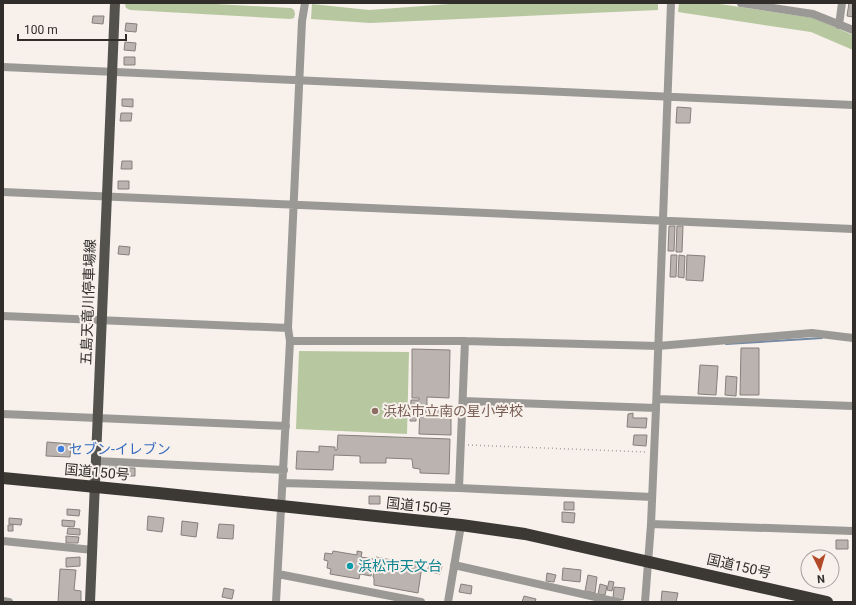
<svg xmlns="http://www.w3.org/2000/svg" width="856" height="605" viewBox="0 0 856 605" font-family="Roboto,'Noto Sans JP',sans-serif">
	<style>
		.green { fill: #b7c8a0 }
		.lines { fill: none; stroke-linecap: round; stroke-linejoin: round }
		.stream { stroke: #7389a3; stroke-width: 2 }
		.building { fill: #bab3af; stroke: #86807c }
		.path { stroke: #a8a29f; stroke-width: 1.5; stroke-dasharray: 1 3; stroke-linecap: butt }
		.minor { stroke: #9b9996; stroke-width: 8 }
		.major { stroke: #54524d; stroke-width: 10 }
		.highway { stroke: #3c3934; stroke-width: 12 }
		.education-dot { fill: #8d6e63; stroke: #f7f0eb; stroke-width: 1.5 }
		.shop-dot { fill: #3f7fe0; stroke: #f7f0eb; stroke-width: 1.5 }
		.culture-dot { fill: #0f9aa8; stroke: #f7f0eb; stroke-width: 1.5 }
		.labels { text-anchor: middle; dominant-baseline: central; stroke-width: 4; stroke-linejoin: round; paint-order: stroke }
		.street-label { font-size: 14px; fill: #302d2b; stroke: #f7f0eb }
		.education-label { font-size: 14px; fill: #785e54; stroke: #f7f0eb; text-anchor: start }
		.shop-label { font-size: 14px; fill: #366cbe; stroke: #f7f0eb; text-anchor: start }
		.culture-label { font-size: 14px; fill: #0d838f; stroke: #f7f0eb; text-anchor: start }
	</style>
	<rect width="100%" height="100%" fill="#f7f0eb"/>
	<!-- green -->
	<path class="green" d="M197 3 291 8 294 10 295 14 294 18 290 19 130 10 126 8 125 4Z
		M463 3H658V10L370 23 311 19 312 4 369 10Z
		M679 3H713L814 18 853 35V50L811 32 678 12Z
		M299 351 409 352 407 434 296 429Z"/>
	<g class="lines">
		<!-- stream -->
		<path class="stream" d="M726 344 822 338"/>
	</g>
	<!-- building -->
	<path class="building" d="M849 3H853V17L847 16Z
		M93 16H104L103 24 92 23Z
		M126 23 137 24 136 32 125 31Z
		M125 42 136 43 135 51 124 50Z
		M124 57H135V65H124Z
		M122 99H133V107L122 106Z
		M677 107 691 108 690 123H676Z
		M121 113H132L131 121H120Z
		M122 161H132V169H121Z
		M118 181H129V189H118Z
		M669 226H675L674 251H668Z
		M677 226H683L682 252H676Z
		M119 246 130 247 129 255 118 254Z
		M671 255H677L676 277H670Z
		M679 255 685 256 684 278 678 277Z
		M687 255 705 256 703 281 686 280Z
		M741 348H759V395H740Z
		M412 349 450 350 449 398 427 397V407L451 408V435L419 434 420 404H417L416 421H410L411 400H419V398H412Z
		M700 365 718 366 716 395 698 394Z
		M726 376 737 377 736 396 725 395Z
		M633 413V418H647L646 428 627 427 628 414Z
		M338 435 450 439 449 474 420 473V469L413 468 412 459 386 458V463H360V456L334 455 333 470 296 469 297 451 319 452V446L335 447V450H337Z
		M634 435H647L646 446 633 445Z
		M47 442 71 444 70 457 46 456Z
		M109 467H121V475H109Z
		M123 468H135V476H123Z
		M369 496H380V504H369Z
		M564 502H574V510H564Z
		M67 509 80 510 79 516 67 515Z
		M562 512 575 513 574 523 562 522Z
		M148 516 164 518 162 532 147 530Z
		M9 518 22 519 21 525 9 524Z
		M62 520 75 521 74 527 62 526Z
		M182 521 198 523 196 537 181 535Z
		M219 524 234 525 233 539 217 538Z
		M8 525H13V531H8Z
		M68 528 80 529V535L67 534Z
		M66 536 79 537 78 543H66Z
		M836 540H848V549H836Z
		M333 551 357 555V551L362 552 361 557 373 559 371 576 360 574 359 579 330 574 331 569 327 568 328 561 324 560 325 553 332 554Z
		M80 557V566L66 567V558Z
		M376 557 422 566 418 593 374 585V578L373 577Z
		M430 563 442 566 440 574 427 571Z
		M563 568 581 570 580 582 562 580Z
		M60 569 76 570 74 590 81 591V602H58Z
		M547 573 556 575 554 582 546 581Z
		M588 575 597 577 595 593 585 591Z
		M609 581 614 582 612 591 607 590Z
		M461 584 472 586 471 594 459 592Z
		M600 584 607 586 605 595 598 594Z
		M614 587 625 588 623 600 613 598Z
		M224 588 234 590 232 599 222 597Z
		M662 591 678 593 676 602H661Z
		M524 596 536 599 535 602H522Z"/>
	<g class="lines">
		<!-- path -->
		<path class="path" d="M468 445 646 452"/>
		<!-- minor -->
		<path class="minor" d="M741 3 813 14 853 30
			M839 25 842 3
			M3 67 853 105
			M3 192 853 229
			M3 316 288 328
			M290 341H465L658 346 812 333 853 338
			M657 399 853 406
			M463 401 656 408
			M3 414 286 426
			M96 461 284 470
			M283 483 459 488 652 497
			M459 488 465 341
			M651 524 853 531
			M3 541 93 550
			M454 565 617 602
			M278 574 421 602
			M3 601 9 602
			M276 602 290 341 288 328 302 21 305 3
			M448 602 461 525
			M645 602 651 524 656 408 671 3"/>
		<!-- major -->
		<path class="major" d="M90 602 115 3"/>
		<!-- highway -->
		<path class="highway" d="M3 478 158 493 461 525 525 534 827 602"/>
	</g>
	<!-- markers -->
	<circle class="education-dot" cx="375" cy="411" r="4"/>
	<circle class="shop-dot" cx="61" cy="449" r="4"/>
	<circle class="culture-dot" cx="350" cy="566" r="4"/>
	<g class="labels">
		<!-- street labels -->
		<g class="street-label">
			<text transform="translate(88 302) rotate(-88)">五島天竜川停車場線</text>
			<text transform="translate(97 472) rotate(5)">国道150号</text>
			<text transform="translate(419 506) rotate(6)">国道150号</text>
			<text transform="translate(739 566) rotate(13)">国道150号</text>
		</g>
		<!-- education labels -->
		<g class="education-label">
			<text x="383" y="411">浜松市立南の星小学校</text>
		</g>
		<!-- shop labels -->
		<g class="shop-label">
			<text x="69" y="449">セブン-イレブン</text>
		</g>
		<!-- culture labels -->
		<g class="culture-label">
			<text x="358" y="566">浜松市天文台</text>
		</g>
	</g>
	<!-- border -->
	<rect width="856" height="605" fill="none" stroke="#302d2b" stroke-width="8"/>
	<!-- north arrow -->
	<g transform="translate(820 569) rotate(175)"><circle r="19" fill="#f7f0eb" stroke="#a7a29e"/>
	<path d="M0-3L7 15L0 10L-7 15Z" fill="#b14927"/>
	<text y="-6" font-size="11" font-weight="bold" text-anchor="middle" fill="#302d2b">N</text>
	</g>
	<!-- scale -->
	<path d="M18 34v6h108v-6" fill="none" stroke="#302d2b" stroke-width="2"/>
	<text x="24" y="34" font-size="12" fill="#302d2b" stroke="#f7f0eb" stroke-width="3" paint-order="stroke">100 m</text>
</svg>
